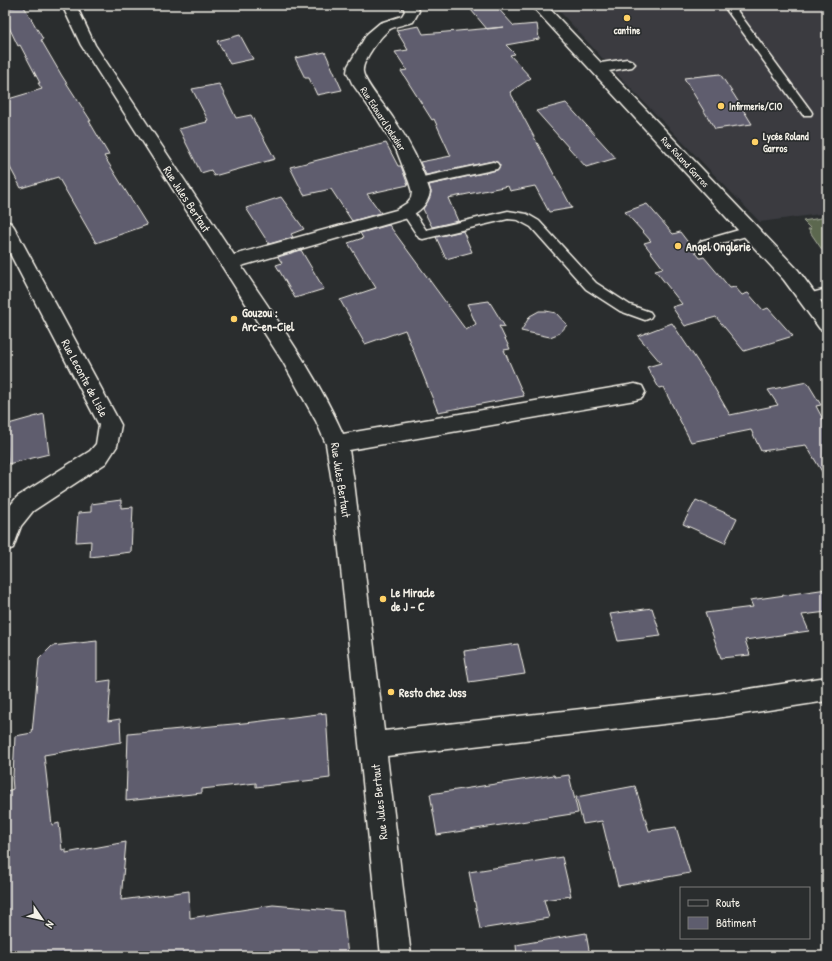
<svg xmlns="http://www.w3.org/2000/svg" width="832" height="961" viewBox="0 0 832 961" font-family="'Patrick Hand',sans-serif">
	<style>
		.built { fill: #3a3b41 }
		.green { fill: #5b6850; stroke: #a8ac9c }
		.building { fill: #5e5d6e; stroke: #f4f1e8 }
		.lines { fill: none; stroke-linecap: round; stroke-linejoin: round }
		.service-casing { stroke: #f4f1e8; stroke-width: 3 }
		.minor-casing { stroke: #f4f1e8; stroke-width: 3 }
		.service { fill: #2a2d2e; fill-rule: evenodd }
		.minor { fill: #2a2d2e; fill-rule: evenodd }
		.poi-dot { fill: #ffd166; stroke: #2a2d2e; stroke-width: 1.5 }
		.labels { text-anchor: middle; dominant-baseline: central; stroke-width: 3.5; stroke-linejoin: round; paint-order: stroke }
		.far-poi-label { font-size: 10px; font-weight: bold; fill: #f4f1e8; stroke: #2a2d2e; text-anchor: start }
		.far-street-label { font-size: 10px; fill: #f4f1e8; stroke: #2a2d2e }
		.street-label { font-size: 12px; fill: #f4f1e8; stroke: #2a2d2e }
		.poi-label { font-size: 12px; font-weight: bold; fill: #f4f1e8; stroke: #2a2d2e; text-anchor: start }
	</style>
	<rect width="100%" height="100%" fill="#2a2d2e"/>
	<filter id="ink" filterUnits="userSpaceOnUse"><feTurbulence type="fractalNoise" baseFrequency=".025" numOctaves="2"/><feDisplacementMap in="SourceGraphic" scale="8" xChannelSelector="R" yChannelSelector="G"/><feConvolveMatrix kernelMatrix="1 2 1 2 8 2 1 2 1" color-interpolation-filters="sRGB"/></filter>
	<g filter="url(#ink)">
		<!-- built -->
		<path class="built" d="M554 5H827V213L760 222 614 71Z"/>
		<!-- green -->
		<path class="green" d="M827 217V257L808 229H811L803 221Z"/>
		<!-- building -->
		<path class="building" d="M23 5 43 39 41 40 62 76 91 121H89L109 155 104 156 147 225 96 243 58 177 21 188 5 158V100L42 89 38 83H40L20 45 18 46 5 19V9Z
			M495 5 514 26 537 24 539 39 506 45 515 54 510 55 531 78 510 92 572 208 549 212 535 186 510 191 508 186 448 198 458 221 432 227 423 209 430 197 431 192 429 185 497 170 500 165 497 162 493 161 426 175 420 162 451 156 434 119 432 120 401 71 407 70 395 52 408 50 396 30 419 26 423 34 504 27 487 29 471 10Z
			M240 35 253 59 230 64 217 41Z
			M325 52 342 90 317 95 309 78H305L295 58Z
			M720 74 734 95 752 124 715 129 684 78Z
			M219 84 236 118 251 115 275 159 214 176 211 170 201 173 179 129 207 122 206 121 208 120 192 89Z
			M566 103 616 158 586 167 536 111Z
			M386 143 398 166H401L408 185 367 194 381 213 352 221 331 189 304 195 290 167Z
			M281 197 304 229 291 234 293 237 269 244 246 208Z
			M647 204 673 234 680 232 700 258 704 257 730 288 735 287 742 295 748 293 763 310 768 308 793 336 744 351 716 317 685 326 672 307 682 304 655 270 663 268 644 243 651 241 625 212Z
			M389 225 466 330 476 324 467 304 489 301 505 327 499 326 510 349 504 350 524 396 438 412 405 330 365 344 340 300 376 288 348 243 363 238 360 233Z
			M463 231 472 252 446 259 436 237Z
			M301 250 324 289 295 298 276 265 282 263 278 257Z
			M539 311H546L556 313 567 325 560 333 550 337 521 331 530 316Z
			M672 323 708 377 730 415 778 405 768 390 807 382 821 405 816 406 827 427V480L806 445 761 451 751 430 691 442 663 387 659 388 647 367 661 363 638 336Z
			M44 414 49 454 8 464 5 425Z
			M121 500V508L133 507 131 552 90 557 91 541 76 542 78 513 91 512V504Z
			M696 500 737 518 725 543 683 524Z
			M827 589V612L802 615 809 631 745 640 750 655 721 658 705 613 753 607 750 600Z
			M652 608 661 636 618 641 610 614Z
			M97 641V682L111 680 108 721 120 719 121 742 44 755 52 825 59 823 62 850 66 849V853L126 842 121 900 189 891 190 918 273 905 343 911 348 956H5V879L7 878 5 843V792L13 789 12 777 13 776 15 736 32 733 39 659 52 646Z
			M518 644 525 674 469 682 464 651Z
			M326 713 330 778 256 787V783L202 789V793L126 801 128 734 254 722Z
			M554 775 555 777 569 775 578 813 437 835 430 794Z
			M635 786 649 831 676 827 690 873 618 886 602 821 583 824 576 797Z
			M562 857 571 896 544 900 549 918 480 929 469 872Z
			M586 933 590 956H517L516 945Z"/>
		<g class="lines">
			<defs>
				<path id="service" d="M723 5H733L811 111 812 113 811 115H803Z
					M493 162 497 163 499 166 497 169 418 186 414 185 412 182 414 179 418 178Z
					M407 207 411 208 426 230 508 211 527 214 539 221 596 283 630 305 650 312 652 315 650 318 645 320 620 311 586 289 531 227 518 220 508 219 423 239 419 238 401 211 403 208Z
					M749 227 753 228 755 231 753 234 705 248 701 247 699 244 701 241Z
					M827 289V299L809 303 804 301 803 298 804 295Z"/>
				<path id="minor" d="M62 5H76L95 45 234 255 396 210 407 203 411 198 412 192 409 182 396 149 378 120 352 83 347 72 348 66 367 34 380 23 402 16 405 11 402 5H416L419 11 413 22C406 24 396 26 390 29 381 35 361 62 363 72 365 84 386 107 393 118 409 141 422 166 430 192 428 205 419 211 408 218L241 266C277 320 317 375 343 434L635 384 642 386 645 392 642 398 635 400 349 450 354 482 384 731 716 694 827 677V701L716 718 387 756 411 956H381L332 482 326 444 316 421 283 362 81 45Z
					M531 5H546L601 63 627 59 632 61 635 64 632 67 609 71 798 270 827 310V331L820 329 784 280Z
					M5 221 11 223 14 227 121 425 117 446 106 463 33 511 21 526 13 548 5 551V512L17 497 90 451 96 444 99 425 5 244Z"/>
			</defs>
			<!-- service casing -->
			<use href="#service" class="service-casing"/>
			<!-- minor casing -->
			<use href="#minor" class="minor-casing"/>
			<!-- service -->
			<use href="#service" class="service"/>
			<!-- minor -->
			<use href="#minor" class="minor"/>
		</g>
	</g>
	<!-- markers -->
	<g class="poi-dot">
		<circle cx="627" cy="18" r="4"/>
		<circle cx="721" cy="106" r="4"/>
		<circle cx="755" cy="142" r="4"/>
		<circle cx="678" cy="246" r="4"/>
		<circle cx="234" cy="319" r="4"/>
		<circle cx="383" cy="599" r="4"/>
		<circle cx="391" cy="692" r="4"/>
	</g>
	<g class="labels">
		<!-- far-poi labels -->
		<g class="far-poi-label">
			<text x="627" y="30" text-anchor="middle">cantine</text>
			<text x="729" y="106">Infirmerie/CIO</text>
			<text x="763" y="136">Lycée Roland<tspan x="763" dy="12">Garros</tspan></text>
		</g>
		<!-- far-street labels -->
		<g class="far-street-label">
			<text transform="translate(383 119) rotate(57)">Rue Edouard Daladier</text>
			<text transform="translate(685 162) rotate(47)">Rue Roland Garros</text>
		</g>
		<!-- street labels -->
		<g class="street-label">
			<text transform="translate(187 199) rotate(57)">Rue Jules Bertaut</text>
			<text transform="translate(85 378) rotate(62)">Rue Leconte de Lisle</text>
			<text transform="translate(341 480) rotate(81)">Rue Jules Bertaut</text>
			<text transform="translate(379 802) rotate(-96)">Rue Jules Bertaut</text>
		</g>
		<!-- poi labels -->
		<g class="poi-label">
			<text x="686" y="246">Angel Onglerie</text>
			<text x="242" y="312">Gouzou :<tspan x="242" dy="14">Arc-en-Ciel</tspan></text>
			<text x="391" y="592">Le Miracle<tspan x="391" dy="14">de J - C</tspan></text>
			<text x="399" y="692">Resto chez Joss</text>
		</g>
	</g>
	<!-- margin -->
	<rect width="832" height="961" fill="none" stroke="#2a2d2e" stroke-width="20"/>
	<rect x="10" y="10" width="812" height="941" fill="none" stroke="#f4f1e8" stroke-width="1.5" filter="url(#ink)"/>
	<!-- legend -->
	<rect x="680" y="887" width="130" height="52" fill="#2a2d2e" stroke="#7b7b78"/>
	<rect x="688" y="900" width="20" height="6" fill="#2a2d2e" stroke="#7b7b78"/>
	<text x="716" y="907" font-size="12" fill="#f4f1e8">Route</text>
	<rect x="688" y="917" width="20" height="12" fill="#5e5d6e" stroke="#7b7b78"/>
	<text x="716" y="927" font-size="12" fill="#f4f1e8">Bâtiment</text>
	<!-- north arrow -->
	<g transform="translate(42 919) rotate(124)" stroke="#2a2d2e" stroke-width="3" paint-order="stroke">
	<path d="M0-3L7 15L0 10L-7 15Z" fill="#f4f1e8"/>
	<text y="-6" font-size="11" font-weight="bold" text-anchor="middle" fill="#f4f1e8">N</text>
	</g>
</svg>
